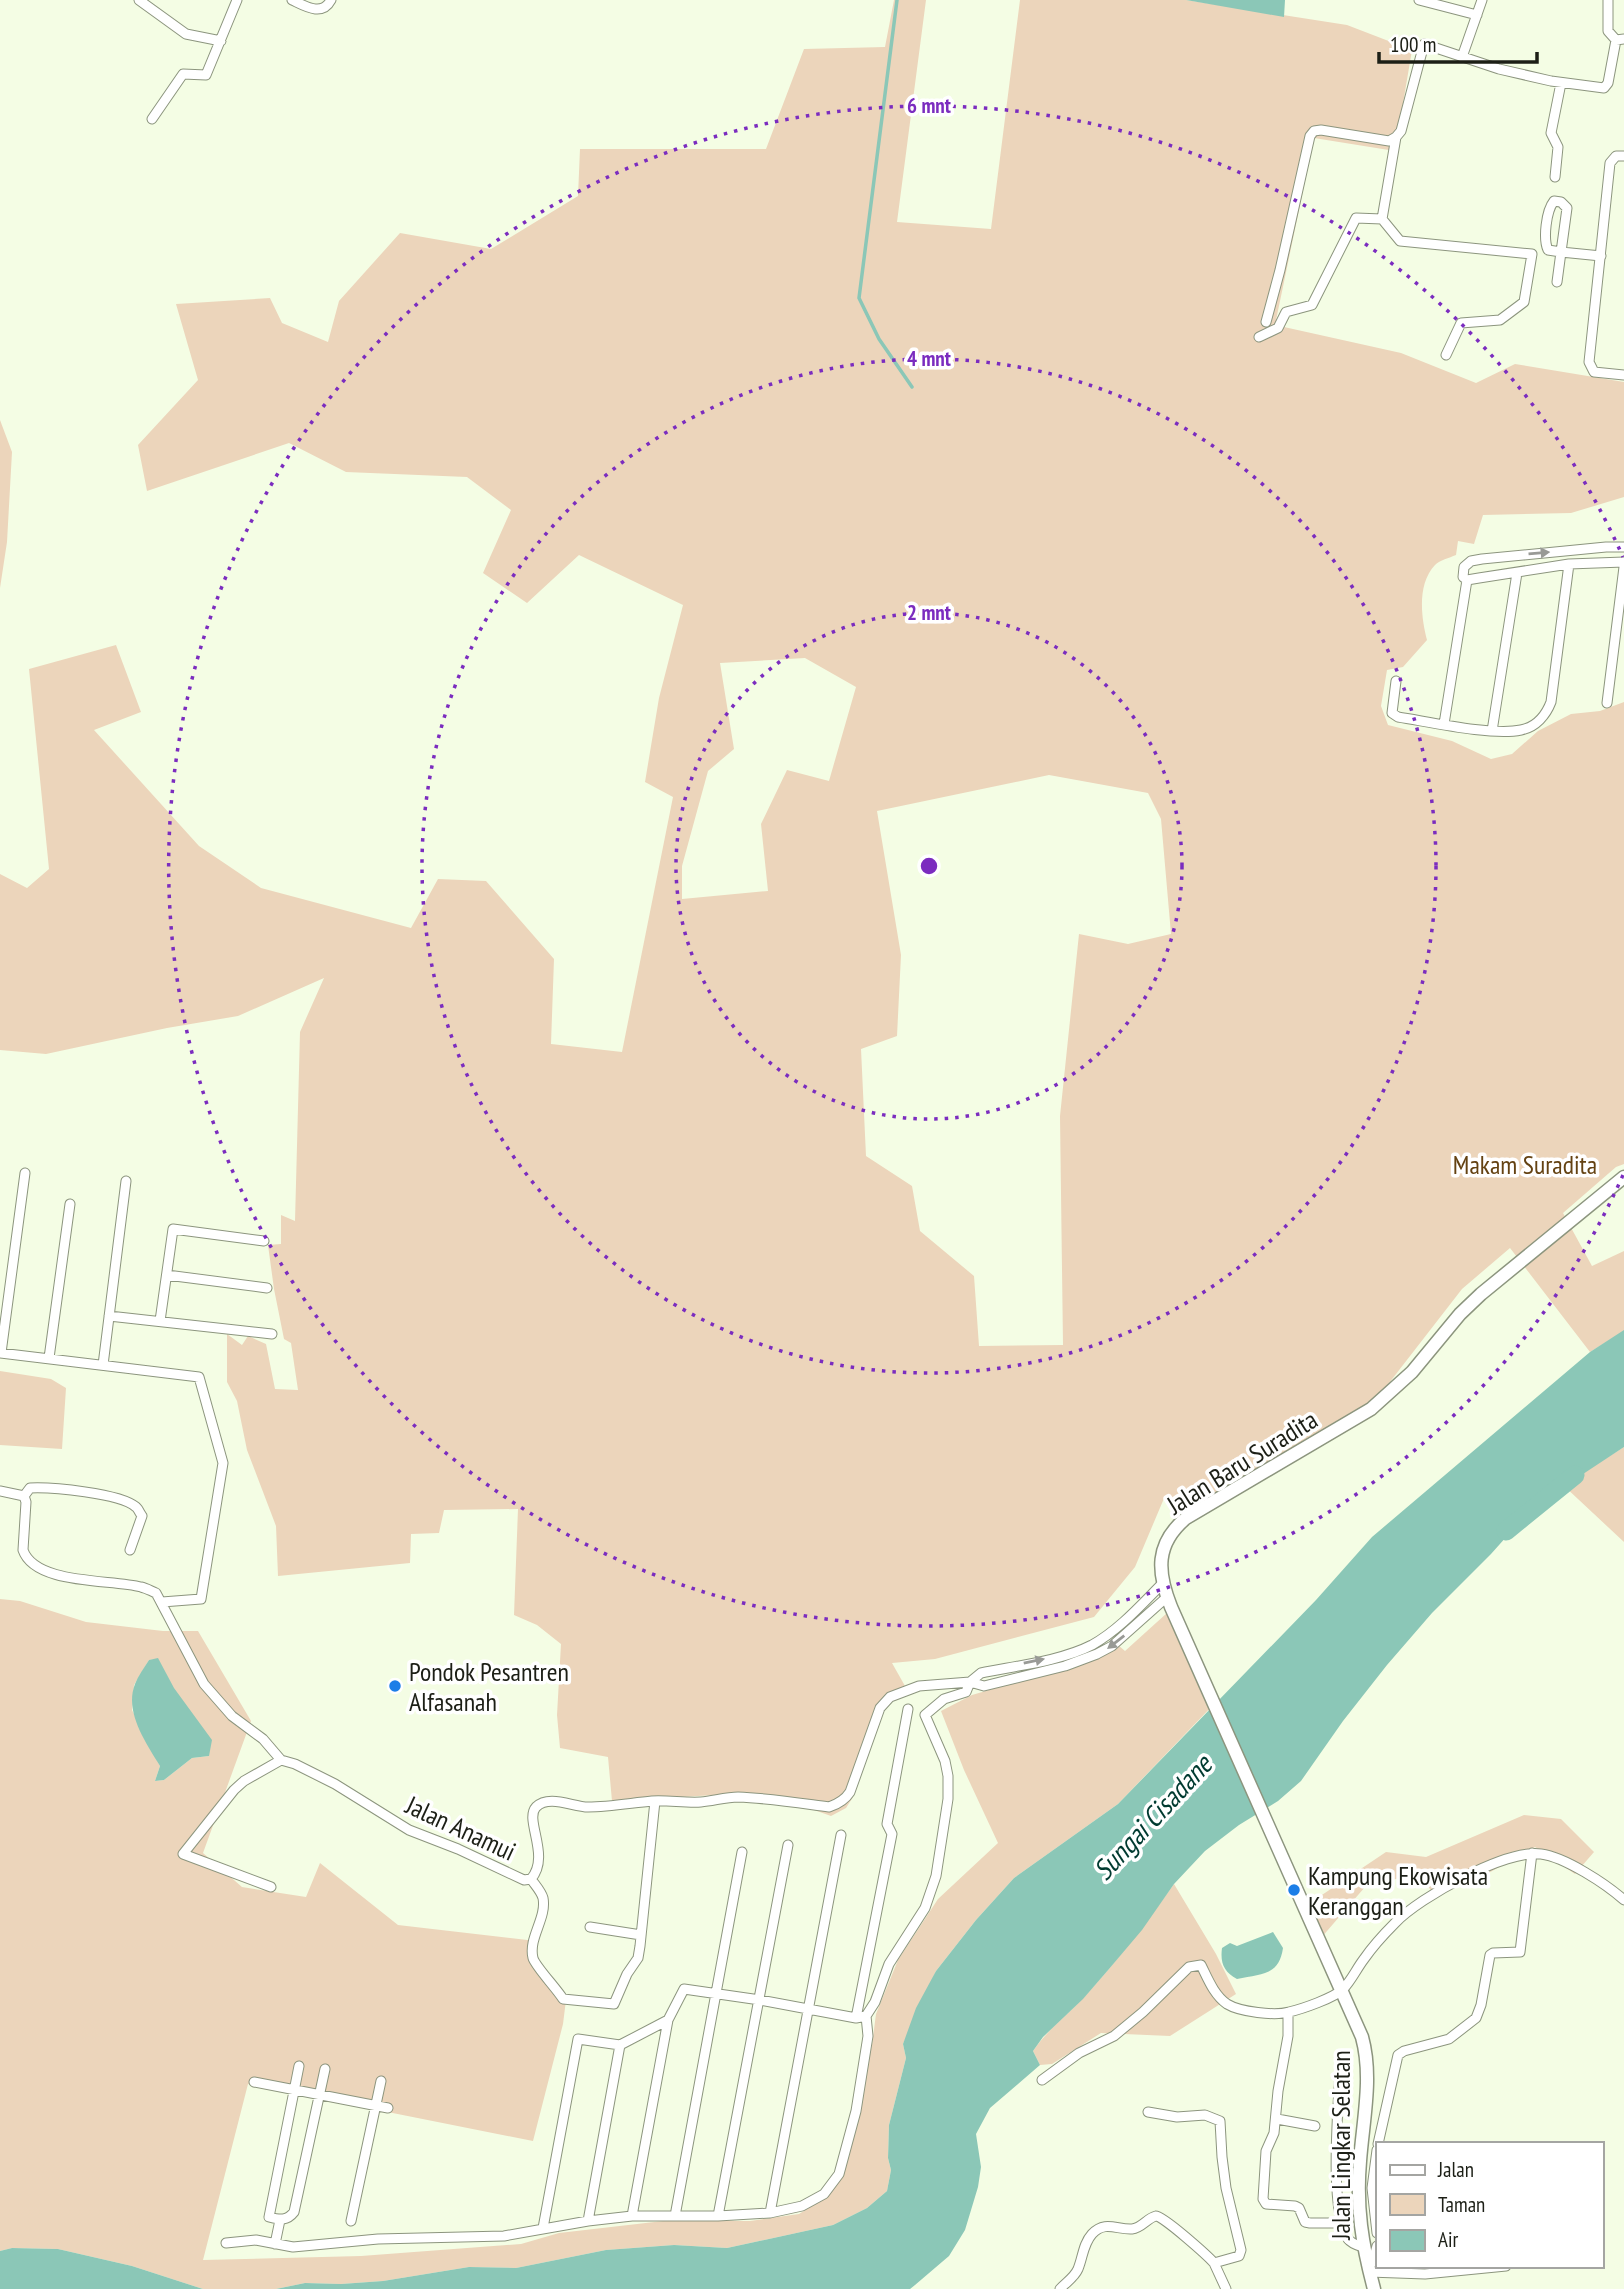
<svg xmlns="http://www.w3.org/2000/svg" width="1624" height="2289" viewBox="0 0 1624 2289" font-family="'PT Sans Narrow',sans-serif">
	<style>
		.green { fill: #ecd5bb; fill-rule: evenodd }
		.water { fill: #8bc7b7 }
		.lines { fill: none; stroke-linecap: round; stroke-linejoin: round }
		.stream { stroke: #8bc7b7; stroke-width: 3.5 }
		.river { stroke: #8bc7b7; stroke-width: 19 }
		.minor-casing { stroke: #8c957e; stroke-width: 11 }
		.secondary-casing { stroke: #8c957e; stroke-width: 15 }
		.minor { stroke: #fff; stroke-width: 9 }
		.secondary { stroke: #fff; stroke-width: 12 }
		.oneway { fill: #999a96 }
		.ring { fill: none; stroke: #7b2cbf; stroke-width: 3.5; stroke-dasharray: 3.5 7 }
		.poi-dot { fill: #1c7ee7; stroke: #fff; stroke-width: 2.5 }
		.labels { text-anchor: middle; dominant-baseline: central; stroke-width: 7; stroke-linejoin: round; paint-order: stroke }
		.park-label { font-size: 26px; fill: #644212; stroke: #fff }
		.street-label { font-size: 26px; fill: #1c1f16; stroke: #fff }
		.poi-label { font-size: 26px; fill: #1c1f16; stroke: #fff; text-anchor: start }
		.water-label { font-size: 28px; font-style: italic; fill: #003a30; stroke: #fff }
		.centre { fill: #7b2cbf; stroke: #fff; stroke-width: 3.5 }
		.ring-label { font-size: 21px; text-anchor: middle; font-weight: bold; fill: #7b2cbf; stroke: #fff; stroke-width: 7; stroke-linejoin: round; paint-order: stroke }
	</style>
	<rect width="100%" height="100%" fill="#f4fde4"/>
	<!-- green -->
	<path class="green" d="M894 0H926L897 222 991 229 1020 0H1186L1347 25 1412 50 1395 151 1314 138 1275 325 1401 353 1476 383 1515 364 1624 382V497L1571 513 1483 515 1474 544 1458 541 1456 555C1449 558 1440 560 1435 565 1417 584 1421 617 1427 640L1403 667 1387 670 1381 706 1388 725 1452 741 1491 759 1512 754 1538 731 1571 714 1600 711 1624 702V1164L1616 1167 1563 1213 1592 1266 1624 1251V1331L1590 1352 1510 1248 1462 1289 1358 1423 1192 1520 1165 1496 1135 1567 1094 1617 935 1659 892 1663 905 1686 884 1701 862 1764 853 1797 846 1808 831 1816 775 1796 732 1794 612 1801 608 1757 560 1748 557 1715 561 1644 537 1625 514 1615 518 1509 444 1510 439 1533 411 1534 410 1563 278 1576 276 1526 247 1450 237 1401 227 1382V1334L242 1345 248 1336 266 1344 275 1389 298 1390 291 1343 284 1339 274 1289 268 1245 281 1244V1215L295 1221 300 1032 324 978 238 1016 167 1028 46 1054 0 1050V874L27 888 49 869 29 669 116 645 141 712 94 730 199 846 261 888 411 928 438 879 486 881 554 959 551 1044 622 1052 673 797 645 782 659 698 683 605 579 555 527 603 483 573 511 510 467 477 346 472 289 443 147 491 138 445 198 380 176 304 270 298 282 323 328 342 339 301 400 233 491 249 578 196 580 149H766L804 49 885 47ZM805 658 856 687 829 781 787 770 761 824 768 891 682 899V866L708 771 734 749 720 663ZM1049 775 1148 793 1161 819 1171 934 1128 944 1079 934 1060 1116 1063 1345 979 1346 974 1276 920 1231 912 1186 866 1156 861 1049 897 1036 901 955 877 811Z
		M0 420 12 452 7 542 0 588Z
		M0 1371 51 1379 66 1388 62 1449 0 1445Z
		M1624 1447V1542L1563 1485Z
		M0 1599 20 1601 86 1622 163 1631H198L251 1721 203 1853 242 1887 306 1897 320 1863 398 1925 536 1941 531 1964 566 2000 563 2024 533 2141 248 2084 203 2260 361 2256 521 2244 559 2233 663 2221H750L799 2214 828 2196 845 2170 872 2045 876 2014 898 1960 938 1899 998 1843 964 1770 941 1711 972 1695 1081 1663 1118 1645 1125 1651 1167 1613 1215 1703 1118 1804 1014 1878 976 1920 936 1971 903 2044 906 2058 889 2125 888 2158 891 2170 887 2191 867 2208 833 2225 727 2248 674 2245 606 2250 516 2268 469 2267 383 2281 341 2284 305 2283 276 2289H203L132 2266 58 2249 12 2248 0 2251ZM158 1659 209 1756 192 1758 164 1780 155 1781 160 1766 132 1710 134 1685 149 1660Z
		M1524 1815 1561 1819 1594 1852 1575 1874 1535 1847 1485 1875 1434 1895 1419 1873 1365 1887 1321 1938 1298 1911 1386 1852 1426 1857Z
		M1174 1884 1216 1954 1236 1994 1170 2036 1101 2033 1052 2064 1040 2065 1033 2051C1048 2029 1068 2015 1086 1995 1118 1960 1146 1923 1174 1884Z"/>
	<!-- water -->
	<path class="water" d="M1186 0H1285L1284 17Z
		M1624 1330V1447L1533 1507 1491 1554 1432 1613 1387 1665 1343 1721 1301 1781 1278 1801 1239 1825 1205 1851 1174 1884 1142 1930 1109 1969 1083 1999 1043 2037 1033 2051 1040 2065 990 2108 976 2134 981 2167 978 2187 965 2230 949 2256 915 2285 910 2289H276L305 2283 341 2284 383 2281 469 2267 516 2268 606 2250 674 2245 727 2248 833 2225 867 2208 887 2191 891 2170 888 2158 889 2125 906 2058 903 2044 916 2008 936 1971 976 1920 1014 1878 1118 1804 1316 1600 1372 1537 1590 1352Z
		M158 1658 174 1688 212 1740 209 1756 192 1758 164 1780 155 1781 160 1766C146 1743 124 1712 135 1684 138 1676 144 1668 149 1660Z
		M1273 1932 1283 1948C1279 1976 1261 1974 1237 1979 1224 1972 1220 1963 1222 1948L1230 1943 1237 1946Z
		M12 2248 58 2249 132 2266 203 2289H0V2251Z"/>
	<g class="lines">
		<!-- stream -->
		<path class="stream" d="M897 0 859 298 879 339 912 387"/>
		<!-- river -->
		<path class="river" d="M1506 1531 1575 1475"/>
		<defs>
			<path id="minor" d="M139 0 186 34 221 41
				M292 0C305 6 322 17 331 0
				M1419 0 1477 15
				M1608 0V31L1616 40
				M1462 57 1482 0
				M152 119 183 74 206 75 237 0
				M1624 156H1616L1610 163 1589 362 1594 372 1624 375
				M1555 177 1558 147 1551 133 1561 83
				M1382 219 1400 241 1532 254 1524 302 1500 320 1461 323 1446 355
				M1557 282 1561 252 1548 250C1543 239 1546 211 1554 201L1561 202 1567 208 1561 252 1601 256
				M1266 322 1280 270 1310 136 1314 131 1321 130 1389 141 1396 137
				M1259 337 1278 328 1286 312 1312 305 1356 218 1382 219 1396 137 1401 131 1424 44 1499 69 1551 81 1604 88 1608 83 1616 40 1624 39
				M1624 547H1606L1482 559 1471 561 1464 567 1463 577 1467 580 1479 578 1569 564 1624 562
				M1396 681 1392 713 1398 717C1430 722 1492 736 1521 730 1536 727 1546 715 1551 702L1569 564
				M1607 703 1624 567
				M1444 724 1467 580
				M1492 731 1517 573
				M167 1275 267 1288
				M109 1316 272 1334
				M160 1321 173 1229 264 1241
				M0 1353 199 1377 223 1463 201 1599 162 1602
				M1 1353 25 1173
				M49 1358 70 1204
				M103 1365 126 1181
				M0 1491 24 1496 26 1502 23 1550C35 1585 111 1579 141 1587 146 1588 151 1591 156 1593L204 1684 232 1716 263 1739 281 1760 295 1764 335 1784 409 1830 458 1849 524 1880 531 1879
				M24 1496 30 1488C51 1487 120 1493 136 1507 137 1507 141 1515 142 1516L130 1550
				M531 1879C551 1856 524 1820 536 1807 549 1794 573 1807 588 1807 609 1807 631 1803 652 1801 668 1800 685 1803 701 1802 713 1801 726 1797 738 1797 768 1798 799 1803 829 1807 838 1804 845 1800 850 1792L880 1708 890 1697 919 1686 970 1682 984 1686 1065 1666 1097 1654 1112 1646 1167 1597
				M531 1879C535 1885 541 1891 543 1898 547 1918 528 1938 533 1958 535 1966 557 1989 563 1999L614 2004 627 1974 638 1958 640 1946 655 1801
				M271 1887 183 1854 234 1790 244 1781 281 1760
				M590 1927 641 1935
				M1288 2013V2036L1278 2091 1274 2133 1266 2151 1263 2199 1266 2204 1295 2206 1299 2208 1305 2222 1310 2223H1341
				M856 2018 892 1834 887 1824 908 1709
				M299 2066 269 2217C280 2220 287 2221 294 2212L325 2069
				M1340 2072C1338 2109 1329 2211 1348 2239 1352 2244 1357 2245 1363 2247
				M1042 2080 1079 2053 1114 2036 1143 2012 1189 1967 1201 1965C1208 1979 1214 1995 1227 2004 1240 2012 1275 2016 1289 2012 1302 2009 1334 1998 1343 1989 1351 1981 1357 1968 1364 1959 1373 1946 1384 1934 1395 1923 1420 1897 1506 1849 1541 1854 1565 1857 1606 1884 1624 1900
				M254 2082 388 2108
				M1148 2112 1177 2117 1205 2115 1220 2121 1222 2157 1226 2188 1241 2250 1239 2256 1214 2263 1226 2289
				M1277 2119 1315 2126
				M1378 2144 1398 2055 1404 2051 1449 2039 1476 2018 1481 2005 1490 1955 1493 1953 1520 1952 1532 1853
				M1377 2150 1372 2188 1377 2233
				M770 2213 841 1835
				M632 2216 668 2020
				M675 2216 742 1852
				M718 2216 788 1845
				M351 2221 381 2081
				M588 2221 620 2045
				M543 2228 578 2039 620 2045 668 2020 684 1989 760 2000 856 2018 866 2016
				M226 2243 256 2240 293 2247 378 2239 504 2236 588 2221 632 2216H718L770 2213 802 2206 824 2194 839 2174 856 2111 868 2036 866 2016 875 2002 889 1964 925 1908 936 1876 948 1799V1776L945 1761 925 1715 944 1699 966 1692 970 1682 981 1673C1015 1666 1061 1661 1092 1645 1119 1630 1141 1605 1162 1584
				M275 2244 280 2220
				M1368 2267 1373 2261 1377 2246
				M1369 2272 1425 2274 1506 2266
				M1060 2289C1066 2282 1074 2278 1078 2269 1083 2257 1083 2244 1092 2234 1105 2220 1117 2230 1132 2229 1142 2228 1147 2218 1156 2216 1162 2215 1208 2256 1214 2263"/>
			<path id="secondary" d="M1374 2289C1362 2244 1356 2207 1360 2161 1363 2120 1373 2077 1362 2037L1171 1607C1157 1572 1155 1544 1186 1518L1371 1409 1412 1372 1460 1314 1481 1294 1624 1177"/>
		</defs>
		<!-- minor casing -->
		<use href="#minor" class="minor-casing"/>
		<!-- secondary casing -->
		<use href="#secondary" class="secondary-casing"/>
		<!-- minor -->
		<use href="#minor" class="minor"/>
		<!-- secondary -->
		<use href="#secondary" class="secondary"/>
	</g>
	<!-- one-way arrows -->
	<defs><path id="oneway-solid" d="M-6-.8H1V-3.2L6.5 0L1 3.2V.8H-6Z" transform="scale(1.75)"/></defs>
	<g class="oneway">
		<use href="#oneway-solid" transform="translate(1539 553) rotate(-5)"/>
		<use href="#oneway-solid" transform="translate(1116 1642) rotate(142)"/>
		<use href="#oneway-solid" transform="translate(1034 1661) rotate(-12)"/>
	</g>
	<!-- distance rings -->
	<g class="ring">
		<circle cx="929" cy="866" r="253"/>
		<circle cx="929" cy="866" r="507"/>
		<path d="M1623 1175A760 760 0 1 1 1623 557"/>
	</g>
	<!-- markers -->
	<g class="poi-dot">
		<circle cx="395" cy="1686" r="7"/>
		<circle cx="1294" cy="1890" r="7"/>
	</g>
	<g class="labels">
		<!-- park labels -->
		<g class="park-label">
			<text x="1525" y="1164">Makam Suradita</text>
		</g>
		<!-- street labels -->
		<g class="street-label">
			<text transform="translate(1242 1462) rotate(-32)">Jalan Baru Suradita</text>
			<text transform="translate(461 1828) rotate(25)">Jalan Anamui</text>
			<text transform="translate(1340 2145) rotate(-90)">Jalan Lingkar Selatan</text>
		</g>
		<!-- poi labels -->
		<g class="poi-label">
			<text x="409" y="1671">Pondok Pesantren<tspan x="409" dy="30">Alfasanah</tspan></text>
			<text x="1308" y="1875">Kampung Ekowisata<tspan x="1308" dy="30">Keranggan</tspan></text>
		</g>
		<!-- water labels -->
		<g class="water-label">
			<text transform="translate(1152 1817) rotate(-47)">Sungai Cisadane</text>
		</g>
	</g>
	<circle cx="929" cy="866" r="10" class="centre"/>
	<g class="ring-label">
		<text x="929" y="113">6 mnt</text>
		<text x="929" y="366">4 mnt</text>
		<text x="929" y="620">2 mnt</text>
	</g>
	<!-- legend -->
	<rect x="1376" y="2142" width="228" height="126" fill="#ffffff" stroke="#a4a5a2" stroke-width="2"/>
	<rect x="1390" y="2165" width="35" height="10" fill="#ffffff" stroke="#a4a5a2" stroke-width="2"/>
	<text x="1438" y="2177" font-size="21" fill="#1c1f16">Jalan</text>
	<rect x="1390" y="2194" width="35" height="21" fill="#ecd5bb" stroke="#a4a5a2" stroke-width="2"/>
	<text x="1438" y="2212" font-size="21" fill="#1c1f16">Taman</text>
	<rect x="1390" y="2230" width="35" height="21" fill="#8bc7b7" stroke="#a4a5a2" stroke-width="2"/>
	<text x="1438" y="2247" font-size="21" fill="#1c1f16">Air</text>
	<!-- scale -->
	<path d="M1379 52v10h158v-10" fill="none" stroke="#1c1f16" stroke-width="3.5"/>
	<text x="1390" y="52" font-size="21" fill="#1c1f16" stroke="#ffffff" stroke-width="5" paint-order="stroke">100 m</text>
</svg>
